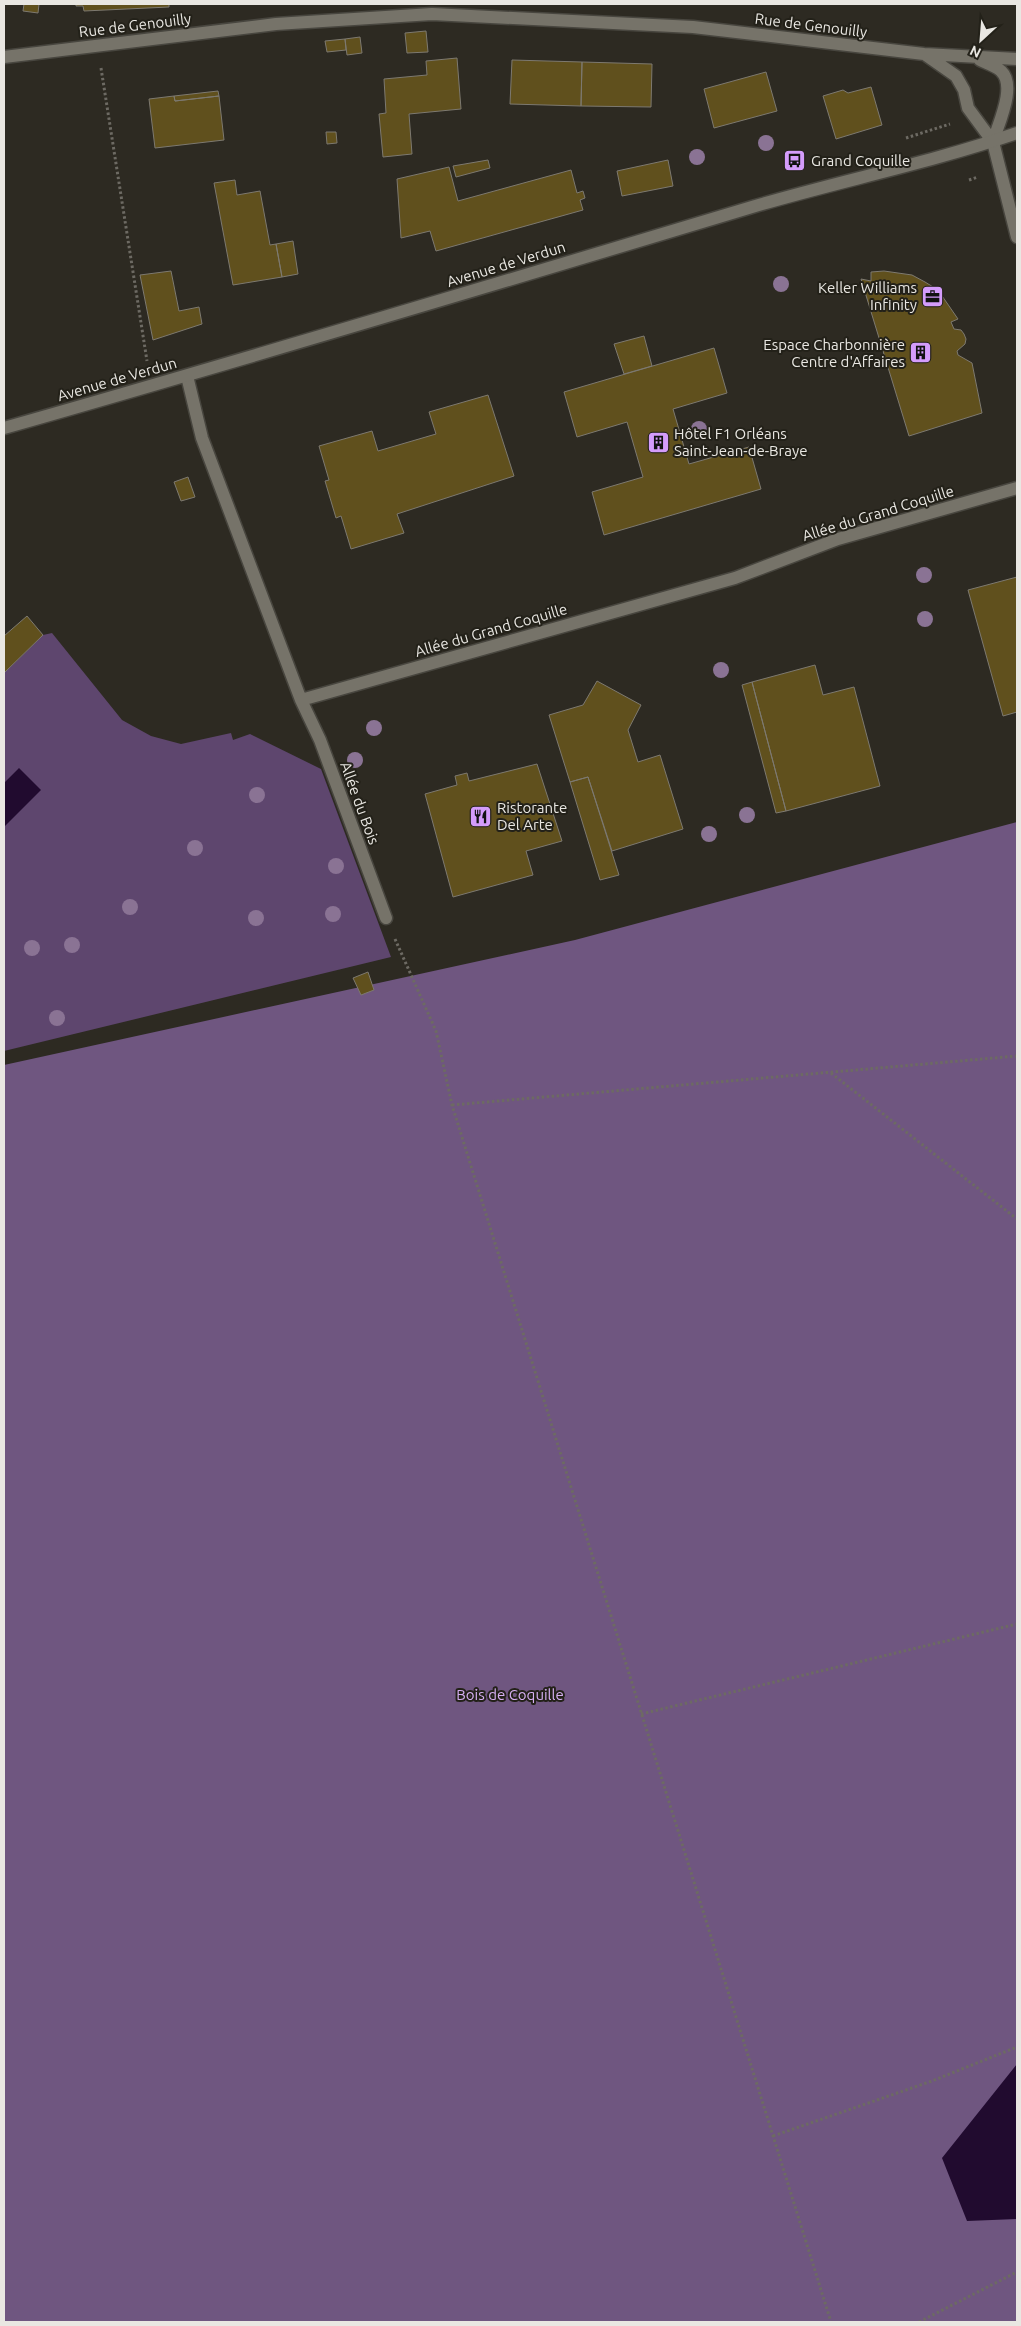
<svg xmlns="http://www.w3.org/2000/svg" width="1021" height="2326" viewBox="0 0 1021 2326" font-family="Ubuntu,sans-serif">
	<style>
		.green { fill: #5e466e }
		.forest { fill: #6f5680 }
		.water { fill: #210b2f }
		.building { fill: #60501d; stroke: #7d7970 }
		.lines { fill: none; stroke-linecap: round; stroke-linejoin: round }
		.lane-casing { stroke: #48463f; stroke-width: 15 }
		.street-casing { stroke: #48463f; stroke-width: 15 }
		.secondary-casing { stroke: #48463f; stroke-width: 15 }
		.path { stroke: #6d6a63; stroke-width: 3; stroke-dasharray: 2.5 2.5; stroke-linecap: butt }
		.lane { stroke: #767369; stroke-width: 12 }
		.street { stroke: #767369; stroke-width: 12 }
		.secondary { stroke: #767369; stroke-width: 12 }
		.tree { fill: #8a7394 }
		.labels { text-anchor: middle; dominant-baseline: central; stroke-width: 4; stroke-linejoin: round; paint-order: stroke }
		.street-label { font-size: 15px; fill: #e9e7e2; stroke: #232119 }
		.poi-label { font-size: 15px; fill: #e9e7e2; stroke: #232119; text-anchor: start }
		.park-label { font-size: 15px; fill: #d6aff2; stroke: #232119 }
	</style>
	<rect width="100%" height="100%" fill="#2d2a22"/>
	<!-- green -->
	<path class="green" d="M52 633 122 720 151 736 181 744 231 733 233 740 250 734 321 769 391 957 4 1051V673L43 635Z"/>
	<!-- forest -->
	<path class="forest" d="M1017 822V2322H4V1065L575 940Z"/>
	<!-- water -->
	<path class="water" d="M19 768 41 790 4 827V783Z
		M1017 2064V2219L967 2221 942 2158Z"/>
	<!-- building -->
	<path class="building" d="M24 4H39L38 13 23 11Z
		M76 4H169V7L84 11 83 6H76Z
		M426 31 428 52 407 53 405 33Z
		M360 37 362 53 347 55 345 39Z
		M345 39 346 50 327 52 325 41Z
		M457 58 461 109 409 114 412 154 383 157 379 114 386 113 384 79 427 75 426 61Z
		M512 60 582 62 581 106 510 104Z
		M582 62 652 64 651 107 581 106Z
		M766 72 777 111 714 128 704 89Z
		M871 87 882 125 836 139 823 96 843 90 848 93Z
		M218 91 219 96 175 101 174 96Z
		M174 96 175 101 219 96 224 140 155 148 149 99Z
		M326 132H336L337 143 327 144Z
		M488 160 490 168 456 177 453 166Z
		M668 160 673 186 622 196 617 171Z
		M449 167 458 201 571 170 577 193 583 191 585 198 580 200 583 210 436 251 430 231 401 238 397 179Z
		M235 180 237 195 260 191 270 245 276 244 282 277 233 285 214 183Z
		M293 241 298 274 282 277 276 244Z
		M171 271 179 311 199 307 202 324 153 340 140 275Z
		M884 271 912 275 925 282 938 290 958 319 951 322 954 329 961 330 964 334 966 339 965 344 957 351 958 355 972 363 982 413 909 436 861 279 871 281V272Z
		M644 336 652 366 624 374 614 344Z
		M714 348 727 393 673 409 689 464 749 447 761 489 604 535 592 492 643 477 627 422 577 437 564 392Z
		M488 395 514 476 397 514 404 533 351 549 341 516 336 518 325 481 329 480 319 446 372 431 378 451 436 434 429 412Z
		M188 477 195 497 181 501 174 482Z
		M1017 577V712L1003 716 968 590Z
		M27 616 43 635 4 673V636Z
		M815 665 823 695 854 687 880 786 786 811 752 682Z
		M597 681 641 705 628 730 638 762 660 755 683 829 612 851 588 777 570 782 549 715 583 705Z
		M752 682 786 811 776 813 742 685Z
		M537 764 562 841 526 851 533 875 453 897 425 794 457 785 455 776 467 773 469 781Z
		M588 777 619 875 600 880 570 782Z
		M368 972 374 990 361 995 353 978Z"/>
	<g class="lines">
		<defs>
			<path id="lane" d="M993 142 1017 237
				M187 376 202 438 301 700 320 740 386 918
				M301 700 735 578 838 539 1017 488"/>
			<path id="street" d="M926 55 956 76 964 90 968 108 993 142
				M4 57 276 24 432 14 693 27 924 54 1017 59
				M980 60C986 63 996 66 1001 71 1017 86 998 124 993 142"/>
			<path id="secondary" d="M4 428C254 357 503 282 752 207 840 181 930 163 1017 133"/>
		</defs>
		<!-- lane casing -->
		<use href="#lane" class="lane-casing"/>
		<!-- street casing -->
		<use href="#street" class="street-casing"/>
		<!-- secondary casing -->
		<use href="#secondary" class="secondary-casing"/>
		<!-- path -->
		<path class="path" d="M101 68 147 361
			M906 138 950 124
			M969 180 978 177
			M395 939 436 1031 452 1105 831 2322
			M831 1073 1017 1219
			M452 1105 1017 1056
			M641 1714 1017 1624
			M773 2136 932 2081 1017 2047
			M919 2322 1017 2272"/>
		<!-- lane -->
		<use href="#lane" class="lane"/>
		<!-- street -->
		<use href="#street" class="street"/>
		<!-- secondary -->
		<use href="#secondary" class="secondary"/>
	</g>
	<!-- trees -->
	<g class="tree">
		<circle cx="766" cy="143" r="8"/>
		<circle cx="697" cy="157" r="8"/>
		<circle cx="781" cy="284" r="8"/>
		<circle cx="699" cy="429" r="8"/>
		<circle cx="924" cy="575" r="8"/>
		<circle cx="925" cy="619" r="8"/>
		<circle cx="721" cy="670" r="8"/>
		<circle cx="374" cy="728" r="8"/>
		<circle cx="355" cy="760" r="8"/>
		<circle cx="257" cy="795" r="8"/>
		<circle cx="747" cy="815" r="8"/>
		<circle cx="709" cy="834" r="8"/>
		<circle cx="195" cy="848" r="8"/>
		<circle cx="336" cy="866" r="8"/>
		<circle cx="130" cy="907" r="8"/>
		<circle cx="333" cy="914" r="8"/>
		<circle cx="256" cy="918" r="8"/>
		<circle cx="72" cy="945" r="8"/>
		<circle cx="32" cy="948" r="8"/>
		<circle cx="57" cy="1018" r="8"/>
	</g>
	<!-- icons -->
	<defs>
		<symbol id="bus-square" viewBox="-11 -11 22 22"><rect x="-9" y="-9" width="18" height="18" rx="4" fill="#d49cfb" stroke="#232119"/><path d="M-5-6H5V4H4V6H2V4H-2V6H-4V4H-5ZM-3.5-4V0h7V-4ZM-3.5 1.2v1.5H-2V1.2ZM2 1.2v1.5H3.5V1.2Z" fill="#111"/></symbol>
		<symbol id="office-square" viewBox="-11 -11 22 22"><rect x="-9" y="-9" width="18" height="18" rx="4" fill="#d49cfb" stroke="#232119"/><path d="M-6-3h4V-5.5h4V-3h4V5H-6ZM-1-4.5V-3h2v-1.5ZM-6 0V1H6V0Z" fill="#111"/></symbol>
		<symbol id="building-square" viewBox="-11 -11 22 22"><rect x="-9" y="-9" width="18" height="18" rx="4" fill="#d49cfb" stroke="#232119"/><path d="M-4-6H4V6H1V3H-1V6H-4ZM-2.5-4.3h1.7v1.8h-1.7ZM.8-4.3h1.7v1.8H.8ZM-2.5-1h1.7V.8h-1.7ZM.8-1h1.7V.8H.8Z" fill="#111"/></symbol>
		<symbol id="restaurant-square" viewBox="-11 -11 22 22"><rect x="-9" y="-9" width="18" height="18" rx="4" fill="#d49cfb" stroke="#232119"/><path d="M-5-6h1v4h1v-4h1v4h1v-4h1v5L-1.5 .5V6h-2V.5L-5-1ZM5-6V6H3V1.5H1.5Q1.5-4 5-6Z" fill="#111"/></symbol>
	</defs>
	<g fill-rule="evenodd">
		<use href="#bus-square" x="782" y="148" width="25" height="25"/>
		<use href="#office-square" x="920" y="284" width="25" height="25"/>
		<use href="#building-square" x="908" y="340" width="25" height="25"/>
		<use href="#building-square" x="646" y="430" width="25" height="25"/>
		<use href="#restaurant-square" x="468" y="804" width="25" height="25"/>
	</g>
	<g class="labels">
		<!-- street labels -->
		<g class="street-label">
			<text transform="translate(135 25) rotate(-7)">Rue de Genouilly</text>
			<text transform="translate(811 25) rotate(7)">Rue de Genouilly</text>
			<text transform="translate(506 264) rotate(-17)">Avenue de Verdun</text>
			<text transform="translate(117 379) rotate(-16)">Avenue de Verdun</text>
			<text transform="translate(878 513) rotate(-17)">Allée du Grand Coquille</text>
			<text transform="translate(491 630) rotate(-16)">Allée du Grand Coquille</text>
			<text transform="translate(360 803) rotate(70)">Allée du Bois</text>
		</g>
		<!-- poi labels -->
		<g class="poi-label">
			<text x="811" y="160">Grand Coquille</text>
			<text x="917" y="287" text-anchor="end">Keller Williams<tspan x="917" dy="17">Infinity</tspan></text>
			<text x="905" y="344" text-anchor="end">Espace Charbonnière<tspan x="905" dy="17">Centre d'Affaires</tspan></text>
			<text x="674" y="433">Hôtel F1 Orléans<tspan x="674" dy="17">Saint-Jean-de-Braye</tspan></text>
			<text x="497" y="807">Ristorante<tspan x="497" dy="17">Del Arte</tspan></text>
		</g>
		<!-- park labels -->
		<g class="park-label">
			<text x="510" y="1694">Bois de Coquille</text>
		</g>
	</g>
	<!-- border -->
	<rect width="1021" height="2326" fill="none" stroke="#e9e7e2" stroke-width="10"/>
	<!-- north arrow -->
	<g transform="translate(981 40) rotate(206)" stroke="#232119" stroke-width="4" paint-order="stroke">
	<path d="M0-4L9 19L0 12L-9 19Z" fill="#e9e7e2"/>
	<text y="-8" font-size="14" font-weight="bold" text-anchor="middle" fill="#e9e7e2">N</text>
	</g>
</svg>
